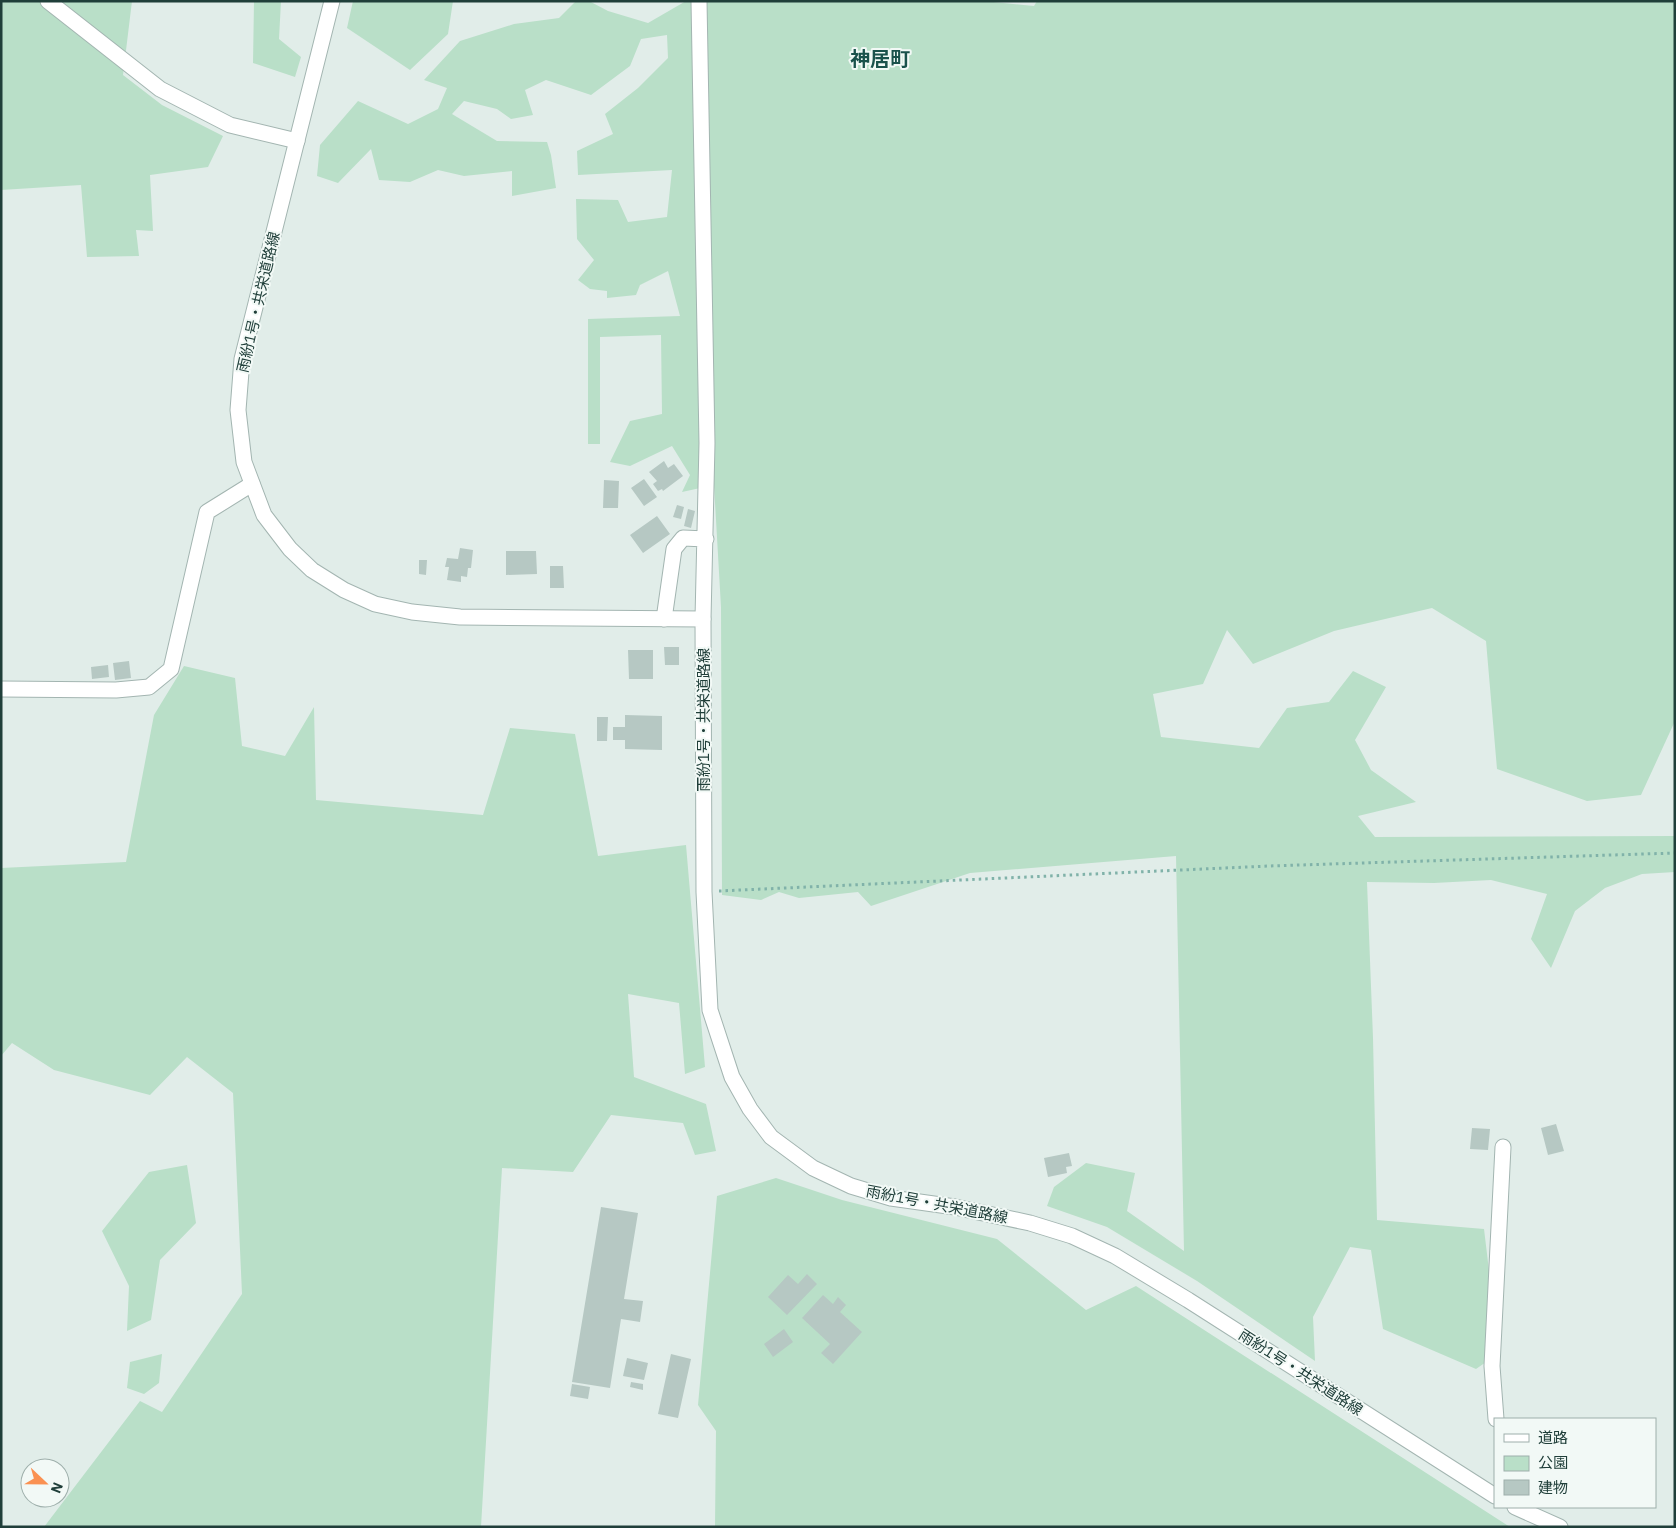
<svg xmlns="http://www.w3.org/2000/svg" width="1676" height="1528" viewBox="0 0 1676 1528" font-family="'IBM Plex Sans','Noto Sans JP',sans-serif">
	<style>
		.green { fill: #b9dfc8 }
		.building { fill: #b6c8c3 }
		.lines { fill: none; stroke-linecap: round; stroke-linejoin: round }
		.minor-casing { stroke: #a3b5b1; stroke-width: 17 }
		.tertiary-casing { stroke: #a3b5b1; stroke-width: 17 }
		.path { stroke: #80b2a9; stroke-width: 3; stroke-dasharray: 2.5 4; stroke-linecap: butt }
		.minor { stroke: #fff; stroke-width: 15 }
		.tertiary { stroke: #fff; stroke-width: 15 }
		.labels { text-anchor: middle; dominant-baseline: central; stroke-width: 4; stroke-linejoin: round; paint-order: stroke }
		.street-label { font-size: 15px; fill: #203f3a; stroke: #f2f9f6 }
		.district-label { font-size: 20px; font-weight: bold; fill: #1b524c; stroke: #f2f9f6 }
	</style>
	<rect width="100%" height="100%" fill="#e1ede9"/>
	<!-- green -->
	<path class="green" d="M1 1H132L123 75 162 105 223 136 208 167 150 175 153 231 136 230 139 256 87 257 81 185 1 190Z
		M254 1H281L279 39 301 57 295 77 253 63Z
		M353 1H453L448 34 410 70 347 28Z
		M576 1H589L608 11 648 23 686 1H984L1034 6 1037 1H1675V721L1641 795 1587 801 1497 769 1486 641 1432 608 1334 631 1253 664 1227 630 1203 684 1153 694 1161 737 1259 748 1287 708 1329 702 1353 671 1386 687 1355 740 1371 770 1416 802 1358 816 1375 837 1675 836V872L1642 874 1605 888 1575 911 1551 968 1531 939 1547 894 1491 880 1434 883 1367 882 1373 1038 1377 1220 1484 1229 1499 1353 1476 1369 1383 1329 1371 1250 1350 1247 1313 1317 1315 1361 1197 1281 1107 1227 1047 1206 1054 1187 1086 1163 1135 1173 1127 1211 1184 1251 1176 856 970 873 871 906 858 892 799 898 779 892 761 900 722 895 721 607 714 485 682 492 690 475 672 446 630 466 610 462 630 421 662 414 661 335 600 337V444H588V319L680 316 668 271 640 285 636 295 607 298V291L590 289 578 280 594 260 577 239 576 199 618 200 628 222 667 217 672 170 578 175 577 151 613 134 605 114 638 88 668 58 667 35 641 39 630 66 591 95 546 80 525 90 533 115 511 119 497 109 464 101 452 114 497 141 547 142 551 155 556 188 512 196V171L464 176 438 170 410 182 379 180 371 149 338 183 317 176 320 145 358 101 408 124 438 109 447 88 424 80 460 41 514 24 559 18Z
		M184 666 235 678 242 746 285 756 314 707 316 800 483 815 510 728 575 734 598 856 686 845 705 1067 685 1074 679 1003 628 994 634 1077 706 1104 716 1151 695 1155 683 1123 611 1115 573 1172 502 1168 481 1527H44L140 1401 162 1412 242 1294 233 1093 187 1057 150 1095 54 1070 12 1043 1 1056V868L126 862 154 715Z
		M187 1165 196 1223 160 1260 151 1320 127 1331 129 1286 102 1231 149 1172Z
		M776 1178 842 1200 997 1239 1086 1310 1136 1286 1510 1527H715L716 1431 698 1405 717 1196Z
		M162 1354 159 1383 144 1394 127 1388 130 1362Z"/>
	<!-- building -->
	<path class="building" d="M664 461 668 468 674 464 683 476 663 491 662 489 658 491 653 484 657 481 649 472Z
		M644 479 657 497 644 506 631 488Z
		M604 480 619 481 618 508H603Z
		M677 505 684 507 681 519 673 517Z
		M688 509 695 511 691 528 684 526Z
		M657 516 670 534 643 553 630 535Z
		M460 548 473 550 471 568H468L467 577 461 576V582L447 580 449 567H445L447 558 458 559Z
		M506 551H536L537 574 506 575Z
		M419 560H427L426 575 419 574Z
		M550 566H563L564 588H550Z
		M664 647H679V665H665Z
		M628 650H653V679H629Z
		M129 661 131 678 115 680 113 663Z
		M108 665 109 677 92 679 91 667Z
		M625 715 662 716V750L625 749V740H613V727H625Z
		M597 717H608L607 741H597Z
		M1556 1124 1564 1151 1548 1155 1541 1128Z
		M1472 1128 1490 1129 1488 1150 1470 1149Z
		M1069 1153 1072 1166 1066 1167 1067 1173 1048 1177 1044 1158Z
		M601 1207 638 1213 624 1299 643 1301 640 1322 621 1319 610 1388 572 1382Z
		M807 1274 817 1284 787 1315 768 1297 788 1275 798 1284Z
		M823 1295 833 1304 838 1297 846 1305 840 1312 862 1332 833 1364 821 1353 830 1344 802 1318Z
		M784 1329 793 1342 773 1357 764 1344Z
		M671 1354 691 1359 678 1418 658 1414Z
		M627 1358 648 1363 644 1380 623 1376Z
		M631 1382 643 1384V1390L630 1387Z
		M572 1384 590 1387 588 1399 570 1396Z"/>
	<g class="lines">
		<defs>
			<path id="minor" d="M48 1 160 89 230 125 297 141
				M699 1 707 443 703 619
				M664 619 674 549 683 538 706 539
				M1 689 116 690 149 687 171 669 207 512 252 484
				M1496 1419 1492 1366 1503 1147"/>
			<path id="tertiary" d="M332 1 242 359 238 410 244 462 264 515 290 549 312 570 344 590 375 604 412 612 460 617 703 619 704 892 710 1010 732 1077 750 1109 771 1137 813 1168 851 1186 891 1198 955 1207 1030 1223 1072 1236 1115 1256 1188 1300 1495 1496
				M1515 1507 1560 1527"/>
		</defs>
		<!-- minor casing -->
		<use href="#minor" class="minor-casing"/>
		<!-- tertiary casing -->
		<use href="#tertiary" class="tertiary-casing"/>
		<!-- path -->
		<path class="path" d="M719 891 1269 866 1675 853"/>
		<!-- minor -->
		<use href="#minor" class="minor"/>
		<!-- tertiary -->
		<use href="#tertiary" class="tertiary"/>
	</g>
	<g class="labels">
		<!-- street labels -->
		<g class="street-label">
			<text transform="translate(258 302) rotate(-77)">雨紛1号・共栄道路線</text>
			<text transform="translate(703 720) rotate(-90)">雨紛1号・共栄道路線</text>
			<text transform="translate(937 1204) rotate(11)">雨紛1号・共栄道路線</text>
			<text transform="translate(1301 1372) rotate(33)">雨紛1号・共栄道路線</text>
		</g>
		<!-- district labels -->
		<g class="district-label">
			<text x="880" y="58">神居町</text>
		</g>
	</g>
	<!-- border -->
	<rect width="1676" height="1528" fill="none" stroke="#203f3a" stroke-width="5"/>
	<!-- legend -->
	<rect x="1494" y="1418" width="162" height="90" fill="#f2f9f6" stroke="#9eafab"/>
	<rect x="1504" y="1434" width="25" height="8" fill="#ffffff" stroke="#9eafab"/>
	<text x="1538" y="1443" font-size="15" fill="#203f3a">道路</text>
	<rect x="1504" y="1456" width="25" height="15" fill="#b9dfc8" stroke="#9eafab"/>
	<text x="1538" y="1468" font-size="15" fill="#203f3a">公園</text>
	<rect x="1504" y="1480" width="25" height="15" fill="#b6c8c3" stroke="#9eafab"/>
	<text x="1538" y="1493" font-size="15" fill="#203f3a">建物</text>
	<!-- north arrow -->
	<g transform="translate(45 1483) rotate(112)"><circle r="24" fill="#f2f9f6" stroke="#9eafab"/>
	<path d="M0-4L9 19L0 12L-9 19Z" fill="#fa9152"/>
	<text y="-8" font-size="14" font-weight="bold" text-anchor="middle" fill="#203f3a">N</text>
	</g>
</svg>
